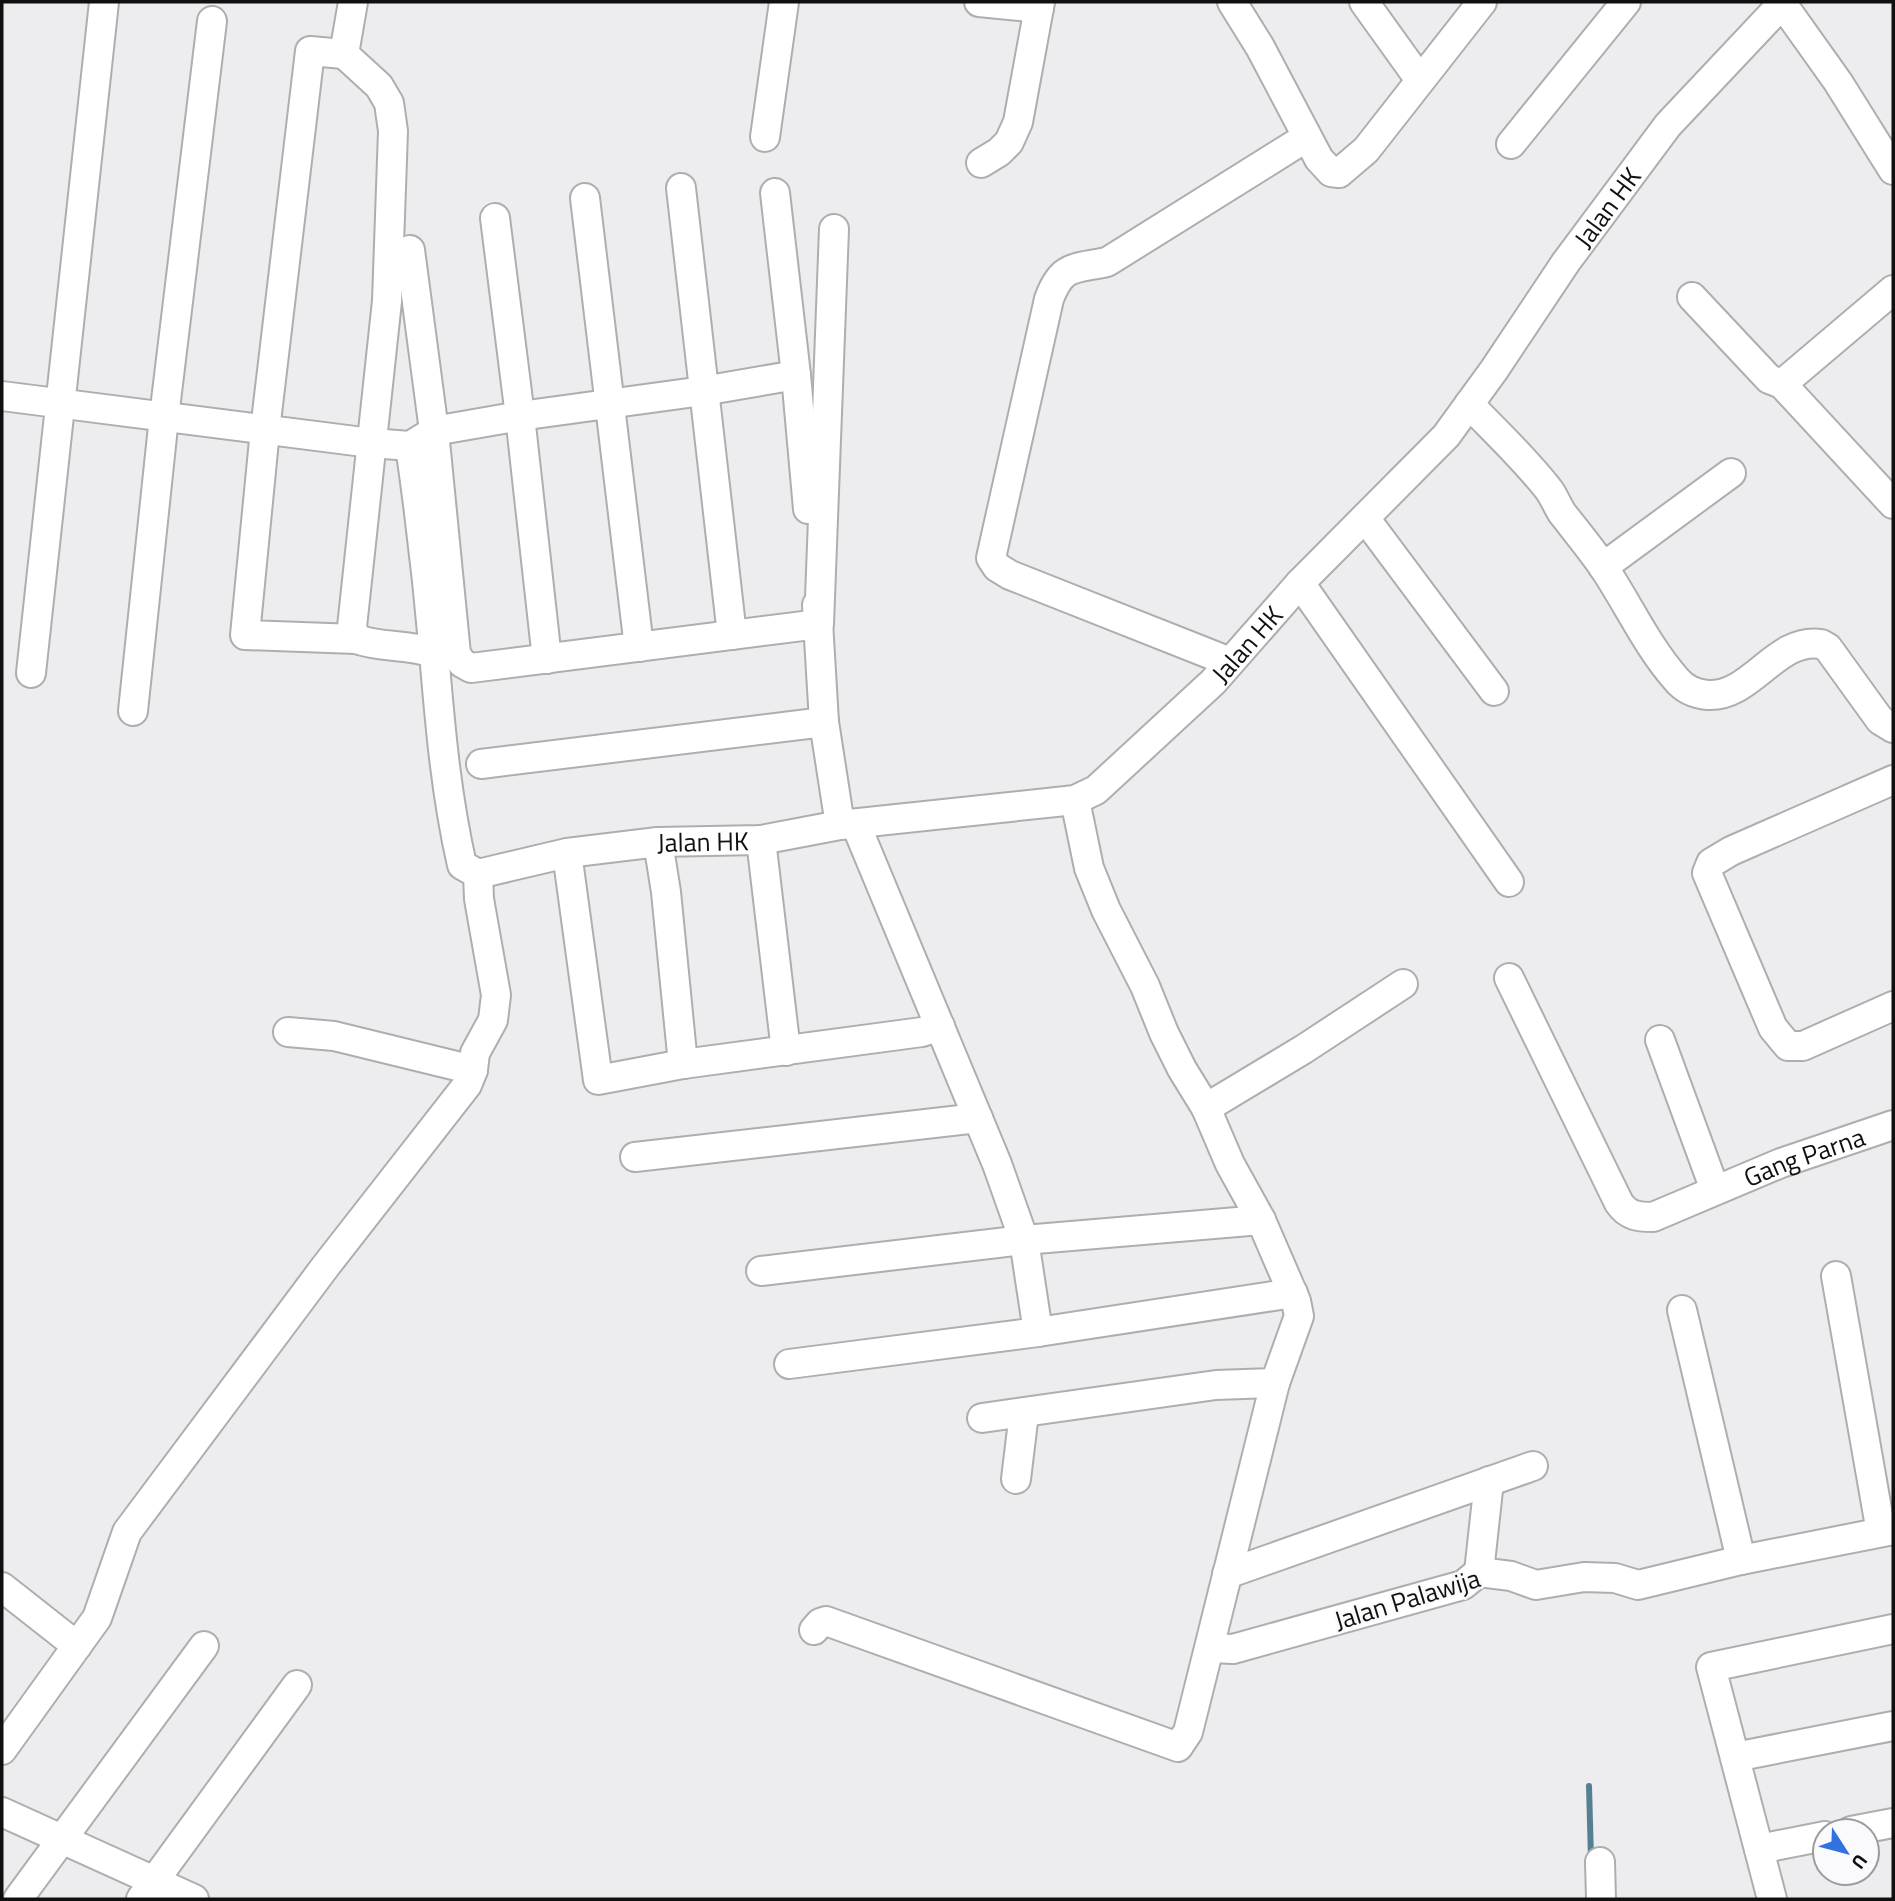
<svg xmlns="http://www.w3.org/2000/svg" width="1895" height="1901" viewBox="0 0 1895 1901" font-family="'Titillium Web',sans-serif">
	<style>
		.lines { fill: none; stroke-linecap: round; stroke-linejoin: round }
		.stream { stroke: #558092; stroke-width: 6 }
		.minor-casing { stroke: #aeaeb0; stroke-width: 32 }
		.minor { stroke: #fff; stroke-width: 28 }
		.labels { text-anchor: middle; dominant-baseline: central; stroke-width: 5; stroke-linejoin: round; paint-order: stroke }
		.street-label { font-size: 26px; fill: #101011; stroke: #fafafc }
	</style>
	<rect width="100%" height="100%" fill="#ededef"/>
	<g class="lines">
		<!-- stream -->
		<path class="stream" d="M1589 1786 1591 1859"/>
		<defs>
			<g id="minor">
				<path d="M353 2 344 54 379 86 389 103 393 131 387 301 352 627 356 639C381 648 408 644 434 653"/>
				<path d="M979 2 1039 8"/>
				<path d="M1232 2 1260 47 1319 159 1331 172 1339 173 1366 150 1482 2"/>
				<path d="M1364 2 1420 80"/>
				<path d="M1781 2 1838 82 1893 170"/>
				<path d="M344 54 310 51 265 430 245 635 356 639"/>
				<path d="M765 137 784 2"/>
				<path d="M1511 144 1626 2"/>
				<path d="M981 163 999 152 1009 142 1018 122 1040 2"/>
				<path d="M681 188 732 635"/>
				<path d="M775 193 796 375 808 509"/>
				<path d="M585 198 639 647"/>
				<path d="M495 218 520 416 547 659"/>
				<path d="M410 250 434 431 456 654 462 663 471 668 819 624 834 229"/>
				<path d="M1692 297 1769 379 1782 384 1893 504"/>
				<path d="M1782 384 1893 290"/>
				<path d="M2 396 371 443 410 446 434 431 520 416 703 391 796 375"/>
				<path d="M1469 404C1496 432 1525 459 1549 490 1554 497 1557 505 1562 513 1576 531 1591 549 1604 568 1628 604 1647 646 1676 679 1684 689 1695 694 1708 695 1752 697 1776 637 1821 644L1828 648 1880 720 1893 728"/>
				<path d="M1365 518 1494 691"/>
				<path d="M1603 567 1731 473"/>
				<path d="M1300 583 1509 882"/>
				<path d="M817 605 824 722 840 825"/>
				<path d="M1230 662 1010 575 997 567 991 558 1049 299C1062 264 1074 269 1107 262L1307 137"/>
				<path d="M31 673 104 2"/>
				<path d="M133 711 164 417 212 21"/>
				<path d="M481 764 824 722"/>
				<path d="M1893 780 1731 851 1711 863 1707 873 1773 1028 1788 1046H1803L1893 1006"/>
				<path d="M761 840 786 1051"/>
				<path d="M658 842 666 892 683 1064"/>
				<path d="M567 853 598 1080 683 1064 922 1032 940 1026"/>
				<path id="s1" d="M478 874 567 853 658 842 761 840 840 825 1075 800 1096 790 1213 682 1300 583 1446 436 1494 370 1566 262 1668 125 1782 4"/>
				<path id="s2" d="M1509 978 1619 1203C1628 1216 1638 1217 1653 1217L1781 1163 1893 1125"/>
				<path d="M288 1032 334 1036 473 1070"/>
				<path d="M1660 1040 1715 1190"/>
				<path d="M1206 1108 1304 1049 1403 984"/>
				<path d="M635 1157 978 1118"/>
				<path d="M761 1271 1024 1240 1261 1220"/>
				<path d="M1836 1276 1881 1532"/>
				<path d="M1682 1310 1741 1560"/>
				<path d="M1038 1332 1293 1293"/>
				<path d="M789 1364 1038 1332 1024 1240 997 1164 856 825"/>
				<path d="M982 1418 1216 1385 1275 1383 1299 1316 1296 1301 1261 1220 1230 1164 1206 1108 1182 1069 1164 1033 1145 986 1106 910 1089 868 1075 800"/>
				<path d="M1016 1479 1024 1413"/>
				<path d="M1479 1572 1489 1481"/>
				<path d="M1227 1574 1533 1466"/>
				<path d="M2 1587 77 1646"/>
				<path d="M814 1630 820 1623 826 1621 1178 1747 1188 1732 1275 1383"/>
				<path d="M1210 1648 1233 1649 1463 1585 1479 1572 1511 1576 1536 1585 1584 1577 1615 1578 1638 1585 1741 1560 1893 1530"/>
				<path d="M2 1750 97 1618 127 1532 325 1267 467 1085 473 1070 475 1053 493 1020 496 995 479 899 478 874 462 865C446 795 440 725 434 653 428 584 420 515 410 446"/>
				<path d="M1735 1757 1893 1726"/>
				<path d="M2 1812 194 1899"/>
				<path d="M1851 1831 1893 1823"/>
				<path d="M1759 1849 1825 1836"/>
				<path d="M1600 1862 1601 1899"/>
				<path d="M18 1899 204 1646"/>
				<path d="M141 1899 297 1685"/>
				<path d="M1772 1899 1711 1667 1893 1629"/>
			</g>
		</defs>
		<!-- minor casing -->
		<use href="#minor" class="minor-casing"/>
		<!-- minor -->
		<use href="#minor" class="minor"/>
	</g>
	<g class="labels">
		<!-- street labels -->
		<g class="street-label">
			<text stroke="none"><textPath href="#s1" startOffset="1404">Jalan HK</textPath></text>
			<text stroke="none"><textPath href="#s1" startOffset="836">Jalan HK</textPath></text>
			<text stroke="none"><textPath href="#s1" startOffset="228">Jalan HK</textPath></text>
			<text stroke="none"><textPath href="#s2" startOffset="452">Gang Parna</textPath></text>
			<text transform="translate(1407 1599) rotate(-17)">Jalan Palawija</text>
		</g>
	</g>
	<!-- border -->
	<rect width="1895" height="1901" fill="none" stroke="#101011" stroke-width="7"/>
	<!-- north arrow -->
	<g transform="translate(1846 1852) rotate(126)"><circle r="33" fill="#fafafc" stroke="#9c9c9e" stroke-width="2"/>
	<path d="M0-5L12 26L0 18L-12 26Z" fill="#3272e0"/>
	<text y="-10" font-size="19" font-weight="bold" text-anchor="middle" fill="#101011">U</text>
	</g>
</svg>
